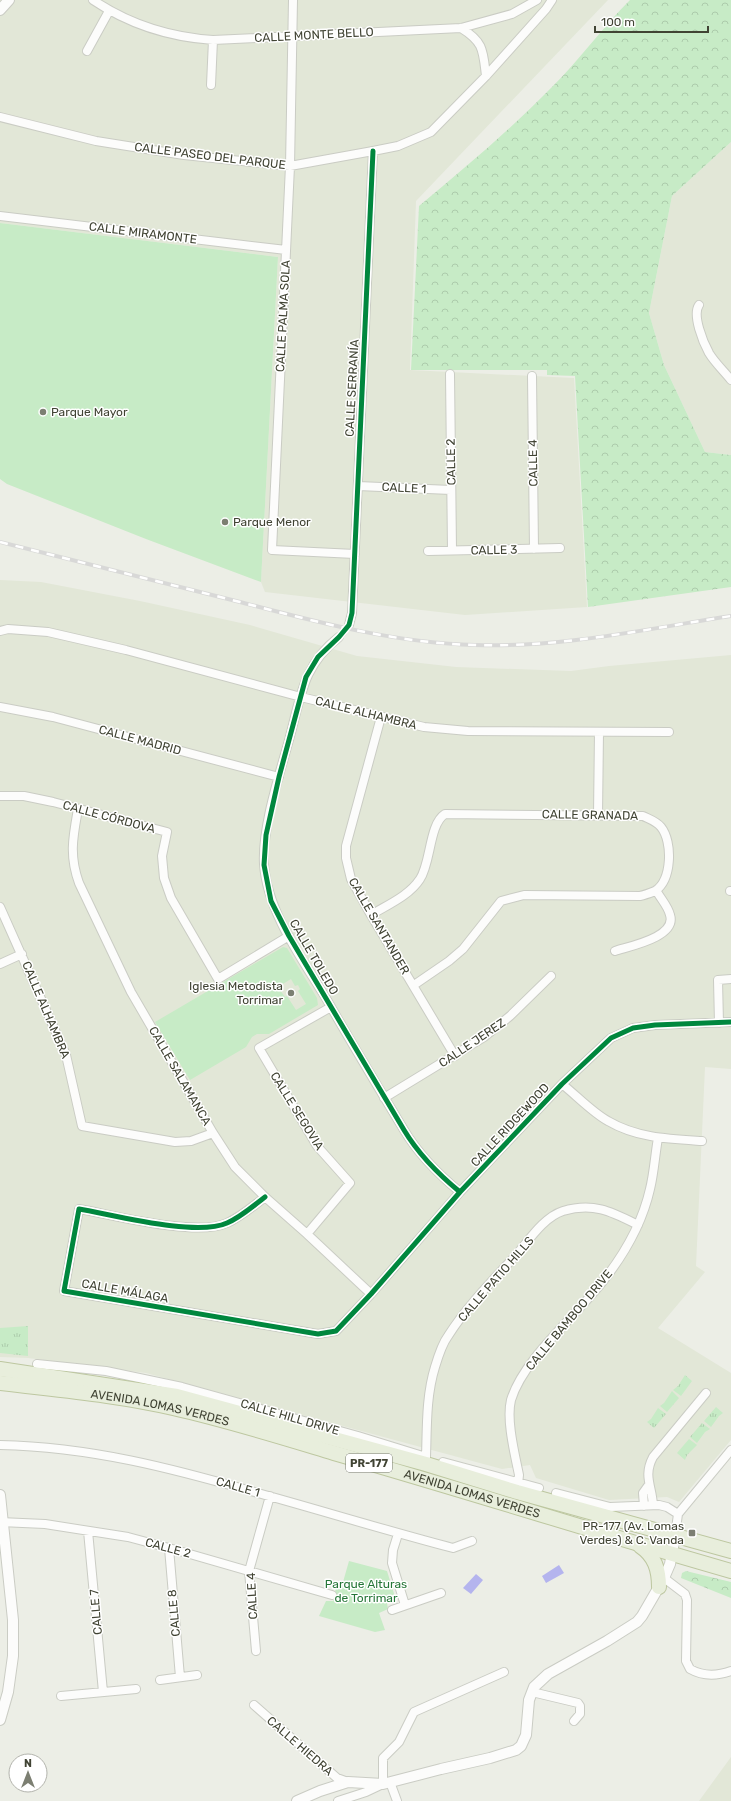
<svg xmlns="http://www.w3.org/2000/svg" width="731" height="1801" viewBox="0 0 731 1801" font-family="Rubik,sans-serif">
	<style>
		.residential { fill: #e2e7d7 }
		.grass { fill: url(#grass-tufts) }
		.forest { fill: url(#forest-crowns) }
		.green { fill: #c7ebc6; fill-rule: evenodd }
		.water { fill: #b4b4ee }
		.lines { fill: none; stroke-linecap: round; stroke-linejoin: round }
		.minor-tunnel { stroke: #caccc2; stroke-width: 8; stroke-dasharray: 8 4; stroke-linecap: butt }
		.minor-casing { stroke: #caccc4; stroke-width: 10 }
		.tertiary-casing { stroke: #caccc4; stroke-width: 12 }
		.trunk-casing { stroke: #bdc7a0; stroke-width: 16 }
		.minor { stroke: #fcfcfb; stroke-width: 8 }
		.tertiary { stroke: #fcfcfb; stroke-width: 10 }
		.trunk { stroke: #e8eedc; stroke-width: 14 }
		.rail-casing { stroke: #d8d8d7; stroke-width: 4 }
		.rail { stroke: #fff; stroke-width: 2.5; stroke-dasharray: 8; stroke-linecap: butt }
		.cycleway-casing { stroke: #fff; stroke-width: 8 }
		.cycleway { stroke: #00873e; stroke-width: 5 }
		.poi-dot { fill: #7c7f72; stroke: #fff; stroke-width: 1.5 }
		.labels { text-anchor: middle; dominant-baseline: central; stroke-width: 3; stroke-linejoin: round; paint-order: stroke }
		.shield { fill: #fff; stroke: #797b70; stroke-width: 1 }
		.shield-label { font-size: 11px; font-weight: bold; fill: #404333 }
		.street-label { font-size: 12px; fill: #404333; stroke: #fff }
		.poi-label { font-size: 12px; fill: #404333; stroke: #fff; text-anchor: start }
		.park-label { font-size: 12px; fill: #257637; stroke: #fff }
	</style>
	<defs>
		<pattern id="grass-tufts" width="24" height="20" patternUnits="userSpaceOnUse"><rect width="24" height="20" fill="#c7ebc6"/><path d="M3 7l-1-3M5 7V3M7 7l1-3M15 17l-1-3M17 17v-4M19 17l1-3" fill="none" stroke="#accbab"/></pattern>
		<pattern id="forest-crowns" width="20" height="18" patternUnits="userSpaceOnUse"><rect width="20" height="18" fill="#c7ebc6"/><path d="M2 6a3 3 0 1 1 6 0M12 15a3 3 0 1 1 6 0" fill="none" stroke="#accbab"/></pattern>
	</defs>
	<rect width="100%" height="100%" fill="#eceee6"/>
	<!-- residential -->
	<path class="residential" d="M0 0H608L416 201 410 370 574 378 587 607 465 615 265 592 261 582 278 257 0 223Z
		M731 142V455L705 452 664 365 649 313 672 196Z
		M0 580 41 582 140 601 250 625 357 656 456 667 571 671 609 666 731 655V1069L705 1067 696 1266 705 1272 658 1328 731 1373V1440L679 1502 667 1497 609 1500 536 1478 530 1465 502 1469 146 1373 28 1358 0 1357Z
		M731 1757V1801H699Z"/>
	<!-- grass -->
	<path class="grass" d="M28 1326V1356L0 1353V1328Z
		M685 1375 692 1381 681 1396 673 1390 678 1386Z
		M672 1391 679 1398 667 1412 660 1406 664 1403Z
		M716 1407 723 1413 719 1416 711 1427 704 1421Z
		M658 1408 666 1414 654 1428 647 1422 651 1419Z
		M702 1423 710 1429 705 1432 697 1443 690 1437Z
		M689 1439 697 1445 687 1455 685 1460 677 1453Z"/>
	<!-- forest -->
	<path class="forest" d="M630 0H731V142L672 196 649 313 664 365 705 452 731 455V587L588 607 575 376 547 375V370H411L419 206C465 168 511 129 553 86 580 59 603 27 630 0Z
		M686 1571 731 1582V1598L681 1578 682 1573Z"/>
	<!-- green -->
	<path class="green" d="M0 223 278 257 261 582 146 539 7 484 0 479Z
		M283 947 287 948 317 998 318 1005 269 1034H257L252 1037 246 1047 190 1080 155 1022ZM291 979 295 986 298 985 300 989 298 991 306 1004 296 1010 287 996 285 997 280 990 283 988 281 985Z
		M349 1561 387 1571 396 1600 387 1603 388 1609 379 1613 385 1630 375 1632 319 1616 326 1601H333L336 1588 341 1589Z"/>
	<!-- water -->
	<path class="water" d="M559 1565 564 1573 546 1583 542 1576Z
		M476 1574 483 1580 471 1594 463 1588Z"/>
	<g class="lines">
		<!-- minor-tunnel -->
		<path class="minor-tunnel" d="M339 637 349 625"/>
		<defs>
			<path id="minor" d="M93 0C130 25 169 37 213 40L461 28 512 14 537 0
				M293 0 290 166 272 550 355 554
				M461 28C484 42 483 51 486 76
				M87 51 109 11
				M211 85 213 40
				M0 117 96 141 184 155 290 166 373 151 398 146 431 132 486 76 546 9 552 0
				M0 216 286 250
				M699 305C692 315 703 342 709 353 715 363 724 371 731 380
				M450 374 452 550
				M532 376 534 549
				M358 486 451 490
				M428 551 560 548
				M349 625 352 613 373 151
				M0 631 8 629 48 632 126 650 301 697 424 727 468 731 669 732
				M339 637C302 666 301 697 289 740 279 776 262 828 264 864 267 912 303 960 327 1000 352 1044 378 1087 404 1130 419 1155 438 1174 460 1192
				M0 707 53 717 279 777
				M381 717 346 846V858L351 879 371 915 455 1056
				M0 796H24L53 802 167 832 162 856 164 878 171 898 218 979 289 936
				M78 809C73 837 69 855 79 883L131 992 213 1133 235 1167 265 1197 307 1234 371 1294
				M598 815 599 732
				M730 891H731
				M0 907 66 1055 82 1126 175 1142 191 1141 213 1133
				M371 915C387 905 409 896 420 879 431 863 429 824 445 814L643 816C649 819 656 821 661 827 673 842 672 880 655 891 650 893 645 895 640 896L524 895 501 901 463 949 449 961 414 985
				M615 951C630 946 677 937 670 915 668 906 660 898 656 890
				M0 964 22 954
				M719 1023 718 980 731 979
				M562 1084C577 1096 593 1113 608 1121 637 1138 669 1139 702 1141
				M384 1098 484 1037 510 1016 551 976
				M265 1197C253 1206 241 1217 227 1223 196 1237 114 1215 79 1209L64 1291 318 1334 336 1331 371 1294 460 1192 562 1084 611 1038 633 1028 655 1025 731 1022
				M307 1234 350 1183 317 1146 259 1048 331 1007
				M37 1364 106 1371 182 1387 358 1436 426 1457
				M0 1445C91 1447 171 1468 258 1493 323 1511 388 1531 453 1548L472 1541
				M426 1457C427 1427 426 1396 435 1367 438 1357 442 1344 448 1336 467 1306 492 1281 517 1254 529 1240 544 1217 563 1211 594 1202 612 1212 638 1225
				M443 1462 539 1488
				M518 1484 519 1475C515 1455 506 1420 511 1400 524 1357 580 1313 607 1276 626 1251 643 1220 650 1189 654 1173 655 1155 658 1138
				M556 1493 610 1507 659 1505 667 1507 678 1514
				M653 1505C652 1486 643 1476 653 1457L706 1393
				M644 1506 643 1493 648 1486
				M0 1522 45 1524 128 1537 169 1548 332 1595
				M88 1531 103 1692
				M398 1534 393 1550 392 1563 405 1605
				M675 1536 678 1514 731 1450
				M169 1548 180 1677
				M664 1578 685 1594 687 1600 686 1661 690 1669C704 1677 717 1676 731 1671
				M392 1610 441 1593
				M256 1651 249 1571 270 1496
				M160 1680 197 1675
				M532 1692 578 1703 580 1706V1714L574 1721
				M61 1696 136 1689
				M254 1705 337 1778 348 1782
				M390 1782 397 1801
				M338 1801 366 1792 383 1784V1758L399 1742 414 1712 504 1672"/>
			<path id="tertiary" d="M0 10 9 0
				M0 1495 13 1620V1656L8 1692 0 1720
				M297 1801 320 1791 348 1782 383 1784 441 1769 490 1758 516 1750 521 1746 526 1735 529 1700 534 1687 548 1674 607 1641 637 1622 642 1616 664 1578 670 1564 675 1536"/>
			<g id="trunk">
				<path d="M0 1369 177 1396 426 1464 517 1492 731 1551"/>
				<path id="s1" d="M0 1383C57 1390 117 1395 173 1408 227 1420 281 1437 334 1453 467 1491 598 1533 731 1571"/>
				<path d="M640 1546C655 1556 659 1570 659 1587"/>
			</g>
		</defs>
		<!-- minor casing -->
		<use href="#minor" class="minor-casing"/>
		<!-- tertiary casing -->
		<use href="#tertiary" class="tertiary-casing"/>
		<!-- trunk casing -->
		<use href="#trunk" class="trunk-casing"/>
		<!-- minor -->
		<use href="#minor" class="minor"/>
		<!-- tertiary -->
		<use href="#tertiary" class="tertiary"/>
		<!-- trunk -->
		<use href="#trunk" class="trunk"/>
		<defs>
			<path id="rail" d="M0 542C80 562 160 582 240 602 317 622 394 643 475 645 561 648 646 629 731 616"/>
		</defs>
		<!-- rail casing -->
		<use href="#rail" class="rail-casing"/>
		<!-- rail -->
		<use href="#rail" class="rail"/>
		<defs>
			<path id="cycleway" d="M373 151 352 613 349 625 339 637 318 657 306 677 279 777 266 835 264 865 271 901 289 936 404 1130C419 1155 438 1174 460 1192
				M265 1197C253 1206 241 1217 227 1223 196 1237 114 1215 79 1209L64 1291 318 1334 336 1331 371 1294 460 1192 562 1084 611 1038 633 1028 655 1025 731 1022"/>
		</defs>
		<!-- cycleway casing -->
		<use href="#cycleway" class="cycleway-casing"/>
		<!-- cycleway -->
		<use href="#cycleway" class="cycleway"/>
	</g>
	<!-- markers -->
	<g class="poi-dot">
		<circle cx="43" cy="412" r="4"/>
		<circle cx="225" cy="522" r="4"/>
		<circle cx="291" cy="993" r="4"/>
		<rect x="688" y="1529" width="8" height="8" rx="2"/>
	</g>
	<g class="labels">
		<!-- shield labels -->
		<rect class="shield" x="346" y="1454" width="46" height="18" rx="3"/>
		<g class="shield-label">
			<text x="369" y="1463">PR-177</text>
		</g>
		<!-- street labels -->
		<g class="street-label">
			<text transform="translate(314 35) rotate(-3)">CALLE MONTE BELLO</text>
			<text transform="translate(210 156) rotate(7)">CALLE PASEO DEL PARQUE</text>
			<text transform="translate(143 233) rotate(7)">CALLE MIRAMONTE</text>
			<text transform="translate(283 316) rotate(-87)">CALLE PALMA SOLA</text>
			<text transform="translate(352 388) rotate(-87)">CALLE SERRANÍA</text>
			<text transform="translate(451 462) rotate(-91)">CALLE 2</text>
			<text transform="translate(533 463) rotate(-91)">CALLE 4</text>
			<text transform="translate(404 488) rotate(3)">CALLE 1</text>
			<text transform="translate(494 550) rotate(-1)">CALLE 3</text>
			<text transform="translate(366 713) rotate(14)">CALLE ALHAMBRA</text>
			<text transform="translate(140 740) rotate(15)">CALLE MADRID</text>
			<text transform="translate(590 815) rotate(1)">CALLE GRANADA</text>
			<text transform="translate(109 817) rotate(15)">CALLE CÓRDOVA</text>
			<text transform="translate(379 926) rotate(60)">CALLE SANTANDER</text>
			<text transform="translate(314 957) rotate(60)">CALLE TOLEDO</text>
			<text transform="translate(46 1010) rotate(67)">CALLE ALHAMBRA</text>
			<text transform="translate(472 1043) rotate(-34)">CALLE JEREZ</text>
			<text transform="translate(180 1076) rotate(60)">CALLE SALAMANCA</text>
			<text transform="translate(297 1111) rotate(58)">CALLE SEGOVIA</text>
			<text transform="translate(510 1125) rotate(-47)">CALLE RIDGEWOOD</text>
			<text transform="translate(496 1279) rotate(-49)">CALLE PATIO HILLS</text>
			<text transform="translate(125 1291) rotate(10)">CALLE MÁLAGA</text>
			<text transform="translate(569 1320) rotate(-50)">CALLE BAMBOO DRIVE</text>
			<text stroke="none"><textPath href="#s1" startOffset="162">AVENIDA LOMAS VERDES</textPath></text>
			<text transform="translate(290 1417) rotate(16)">CALLE HILL DRIVE</text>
			<text transform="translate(238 1487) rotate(16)">CALLE 1</text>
			<text stroke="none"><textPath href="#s1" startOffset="486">AVENIDA LOMAS VERDES</textPath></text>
			<text transform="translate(168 1548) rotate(15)">CALLE 2</text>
			<text transform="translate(252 1596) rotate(-93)">CALLE 4</text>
			<text transform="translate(96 1612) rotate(-95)">CALLE 7</text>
			<text transform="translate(174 1613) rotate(-95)">CALLE 8</text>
			<text transform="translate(300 1746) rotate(41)">CALLE HIEDRA</text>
		</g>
		<!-- poi labels -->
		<g class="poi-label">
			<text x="51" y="412">Parque Mayor</text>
			<text x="233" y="522">Parque Menor</text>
			<text x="283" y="986" text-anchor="end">Iglesia Metodista<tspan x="283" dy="14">Torrimar</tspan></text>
			<text x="684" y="1526" text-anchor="end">PR-177 (Av. Lomas<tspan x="684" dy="14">Verdes) &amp; C. Vanda</tspan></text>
		</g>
		<!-- park labels -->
		<g class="park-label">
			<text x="366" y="1584">Parque Alturas<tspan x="366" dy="14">de Torrimar</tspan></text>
		</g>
	</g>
	<!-- north arrow -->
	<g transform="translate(28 1773)"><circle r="19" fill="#ffffff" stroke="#b3b4ad"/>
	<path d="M0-3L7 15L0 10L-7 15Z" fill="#7c7f72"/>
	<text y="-6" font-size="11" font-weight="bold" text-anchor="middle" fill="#404333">N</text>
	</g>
	<!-- scale -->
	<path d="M595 26v6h113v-6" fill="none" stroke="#404333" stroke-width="2"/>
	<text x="601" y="26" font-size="12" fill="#404333" stroke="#ffffff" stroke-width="3" paint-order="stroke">100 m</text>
</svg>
